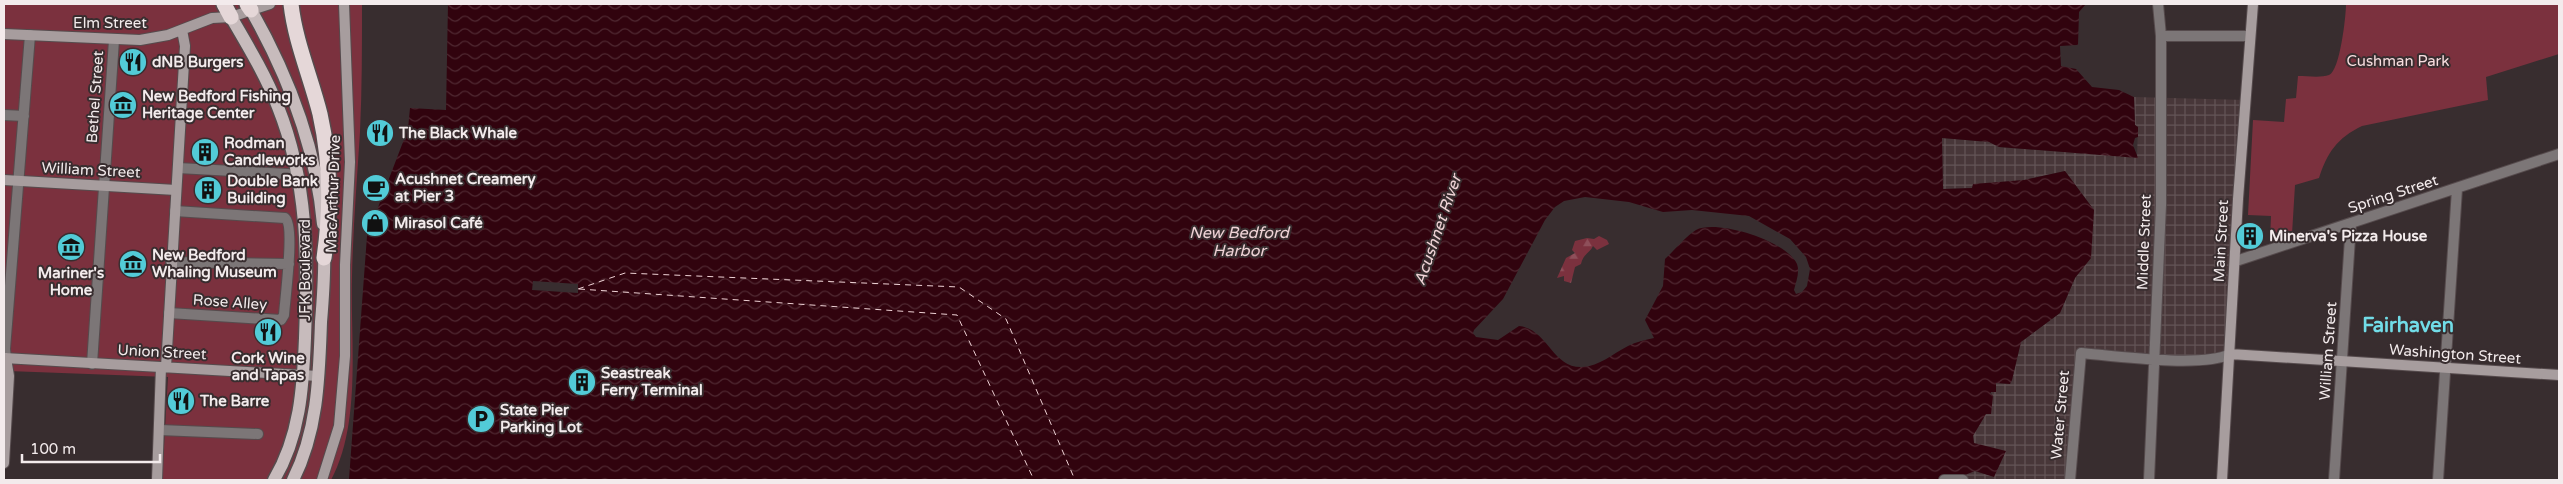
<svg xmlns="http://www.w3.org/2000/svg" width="2563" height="484" viewBox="0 0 2563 484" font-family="'Varela Round',sans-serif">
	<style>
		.industrial { fill: url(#industrial-grid) }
		.green { fill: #7b313e }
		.forest { fill: url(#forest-firs) }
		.water { fill: url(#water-waves); fill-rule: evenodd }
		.pier { fill: #382d2f }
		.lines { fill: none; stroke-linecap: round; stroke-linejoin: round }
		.ferry { stroke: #efd3d6; stroke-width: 1; stroke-dasharray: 6 5; stroke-linecap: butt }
		.street-casing { stroke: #564b4d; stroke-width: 12 }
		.secondary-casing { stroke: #564b4d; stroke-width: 12 }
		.primary-casing { stroke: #564b4d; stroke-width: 15 }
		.highway-casing { stroke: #564b4d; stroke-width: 18 }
		.street { stroke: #7c7677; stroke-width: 10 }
		.secondary { stroke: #a79d9e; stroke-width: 10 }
		.primary { stroke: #c7bbbc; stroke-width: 12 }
		.highway { stroke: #e5d7d8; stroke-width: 15 }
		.labels { text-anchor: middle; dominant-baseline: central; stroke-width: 4; stroke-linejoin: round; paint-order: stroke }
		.street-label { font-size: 15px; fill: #f3ebec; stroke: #382d2f }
		.park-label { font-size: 15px; fill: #f8dddf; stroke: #382d2f }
		.poi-label { font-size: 15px; font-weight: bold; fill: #f3ebec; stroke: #382d2f; text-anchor: start }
		.water-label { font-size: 16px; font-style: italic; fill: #efd3d6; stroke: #382d2f }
		.district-label { font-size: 20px; font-weight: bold; fill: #71dce7; stroke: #382d2f }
	</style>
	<defs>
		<pattern id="industrial-grid" width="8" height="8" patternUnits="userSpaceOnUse" patternTransform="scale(1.25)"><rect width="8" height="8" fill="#483739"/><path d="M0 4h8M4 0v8" fill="none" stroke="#635456"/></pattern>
		<pattern id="forest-firs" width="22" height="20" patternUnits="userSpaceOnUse" patternTransform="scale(1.25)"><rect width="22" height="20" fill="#7b313e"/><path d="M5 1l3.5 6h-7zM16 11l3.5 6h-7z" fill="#8e4f5a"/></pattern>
		<pattern id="water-waves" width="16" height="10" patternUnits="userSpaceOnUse" patternTransform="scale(1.25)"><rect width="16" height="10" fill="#31030e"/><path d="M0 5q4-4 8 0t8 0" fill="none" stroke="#4f2831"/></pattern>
	</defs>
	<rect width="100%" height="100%" fill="#382d2f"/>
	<!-- industrial -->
	<path class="industrial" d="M2134 97 2245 100 2230 354 2219 359 2081 353 2070 480H1743L1974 471 1993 476 1974 443 1973 436 1953 431 1989 412 1993 397 1991 392 1994 390 1996 383 2010 384 2012 380 2021 342 2060 313 2075 278 2094 210 2065 171 2024 180 1973 185 1972 188 1943 189 1942 138 1989 142 1999 147 2010 148 2137 157 2138 127 2135 125Z"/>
	<!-- green -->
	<path class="green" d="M4 4H362C362 47 362 90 360 132 357 180 353 228 352 276 350 340 362 422 331 480H162L168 377 8 371 4 358Z
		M2346 4H2559V54L2486 77 2488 100 2362 126C2337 138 2327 153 2319 178L2295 185 2292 234 2270 241 2271 216 2248 215 2253 120 2284 122 2286 99 2296 98 2298 76C2307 76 2321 78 2329 75 2340 71 2346 16 2346 4Z"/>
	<!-- forest -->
	<path class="forest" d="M1599 236 1607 240 1609 244 1597 250 1593 246C1590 253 1583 254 1581 264L1575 267 1571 283 1564 281V276L1557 278 1566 258 1575 253 1572 250 1575 241 1587 238 1594 239Z"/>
	<!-- water -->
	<path class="water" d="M448 4H2086L2079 12 2078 45 2060 46 2061 66 2076 69 2092 87 2119 90 2134 97 2135 125 2138 127V137L2135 138 2133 145 2138 158 1999 147 1989 142 1942 138 1943 189 1972 188 1973 184 2024 180 2065 171 2094 210 2091 258 2075 278 2060 313 2021 342 2012 380 2010 384 1996 383V392H1991L1990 394 1993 395 1991 414H1986L1973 436 1974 443 2006 451 1994 477 1975 471 1952 480H339L349 479 367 236 408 129 410 108 446 110ZM1585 197 1629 202 1663 212 1692 210 1749 216 1790 239 1806 257 1810 269 1807 286 1802 292 1796 294 1794 290C1796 282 1800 272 1797 264 1787 241 1717 219 1696 230 1685 237 1674 251 1665 259L1663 286 1645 320 1654 338C1645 340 1636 342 1628 346 1612 354 1600 366 1582 367 1552 368 1548 329 1519 326L1498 340 1476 337 1473 333 1474 330 1503 299 1545 220 1555 207 1564 201Z"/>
	<!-- pier -->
	<path class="pier" d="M533 281 578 284V293L532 290Z"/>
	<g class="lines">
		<!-- ferry -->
		<path class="ferry" d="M578 289 625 273 959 287 1006 319 1075 480
			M579 289 957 315 1034 480"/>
		<defs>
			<path id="street" d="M2161 36H2250
				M4 115 24 116
				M178 168 288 174
				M2236 261 2559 154
				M171 262 289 264
				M169 313 281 320 284 315C285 299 295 225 285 218L175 211
				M6 358 5 349 30 35
				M92 364 114 40
				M160 430 258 434
				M1944 480H1963
				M2070 480 2081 353C2115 356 2202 368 2230 354
				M2149 480 2161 205V36L2158 4
				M2334 480 2351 223
				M2438 480 2457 189"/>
			<path id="secondary" d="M4 34 140 40 168 35 212 18 231 17 270 4
				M4 180 176 190
				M2230 354 2559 375
				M4 358 318 376
				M166 367 185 46 182 30
				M4 463 9 376 6 358
				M157 480 161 367
				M322 480 339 426 345 356V265L350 162 344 4
				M2222 480 2238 199 2253 4"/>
			<path id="primary" d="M251 10C289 77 316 147 323 224
				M231 17C248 46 266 76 278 107 308 182 308 259 305 338 303 388 300 436 274 480
				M293 480C318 430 319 377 321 322 323 298 325 274 324 249"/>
			<path id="highway" d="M224 4 231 17
				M247 4 251 10
				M291 4C295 41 311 78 320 114 331 163 331 210 324 258"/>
		</defs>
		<!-- street casing -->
		<use href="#street" class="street-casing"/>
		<!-- secondary casing -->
		<use href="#secondary" class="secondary-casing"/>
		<!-- primary casing -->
		<use href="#primary" class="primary-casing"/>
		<!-- highway casing -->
		<use href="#highway" class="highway-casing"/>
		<!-- street -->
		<use href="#street" class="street"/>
		<!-- secondary -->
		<use href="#secondary" class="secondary"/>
		<!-- primary -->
		<use href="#primary" class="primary"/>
		<!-- highway -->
		<use href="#highway" class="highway"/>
	</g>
	<!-- icons -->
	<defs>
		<symbol id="restaurant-disc" viewBox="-11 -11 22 22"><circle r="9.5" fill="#52cbd7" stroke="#382d2f"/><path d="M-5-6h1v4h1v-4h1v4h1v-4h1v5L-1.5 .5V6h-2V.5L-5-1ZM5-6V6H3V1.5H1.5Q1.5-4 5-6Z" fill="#111"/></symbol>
		<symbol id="museum-disc" viewBox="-11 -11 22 22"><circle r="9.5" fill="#52cbd7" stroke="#382d2f"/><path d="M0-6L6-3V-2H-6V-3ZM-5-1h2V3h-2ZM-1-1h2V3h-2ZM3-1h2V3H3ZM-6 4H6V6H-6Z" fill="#111"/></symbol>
		<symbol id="building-disc" viewBox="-11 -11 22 22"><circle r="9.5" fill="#52cbd7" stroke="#382d2f"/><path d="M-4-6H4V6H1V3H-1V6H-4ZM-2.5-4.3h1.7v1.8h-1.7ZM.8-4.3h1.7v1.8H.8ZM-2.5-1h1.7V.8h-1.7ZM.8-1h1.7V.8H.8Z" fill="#111"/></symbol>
		<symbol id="cafe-disc" viewBox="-11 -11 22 22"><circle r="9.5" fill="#52cbd7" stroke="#382d2f"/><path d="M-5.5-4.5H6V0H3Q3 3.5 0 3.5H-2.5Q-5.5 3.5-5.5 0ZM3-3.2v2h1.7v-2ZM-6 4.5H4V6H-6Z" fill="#111"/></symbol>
		<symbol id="shop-disc" viewBox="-11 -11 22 22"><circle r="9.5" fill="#52cbd7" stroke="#382d2f"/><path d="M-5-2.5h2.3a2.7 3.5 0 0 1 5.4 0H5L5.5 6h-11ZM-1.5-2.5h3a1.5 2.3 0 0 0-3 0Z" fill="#111"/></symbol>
		<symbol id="parking-disc" viewBox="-11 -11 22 22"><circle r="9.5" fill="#52cbd7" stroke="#382d2f"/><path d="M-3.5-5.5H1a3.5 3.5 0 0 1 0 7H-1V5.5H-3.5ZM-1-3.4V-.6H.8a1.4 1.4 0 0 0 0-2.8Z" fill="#111"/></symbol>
	</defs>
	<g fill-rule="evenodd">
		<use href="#restaurant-disc" x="117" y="46" width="32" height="32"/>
		<use href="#museum-disc" x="107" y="89" width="32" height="32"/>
		<use href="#restaurant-disc" x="364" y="117" width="32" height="32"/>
		<use href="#building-disc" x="189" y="136" width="32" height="32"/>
		<use href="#cafe-disc" x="360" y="172" width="32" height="32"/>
		<use href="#building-disc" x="192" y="174" width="32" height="32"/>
		<use href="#shop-disc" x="359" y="207" width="32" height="32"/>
		<use href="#building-disc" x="2234" y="220" width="32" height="32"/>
		<use href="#museum-disc" x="55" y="231" width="32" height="32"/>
		<use href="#museum-disc" x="117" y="248" width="32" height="32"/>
		<use href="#restaurant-disc" x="252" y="316" width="32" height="32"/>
		<use href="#building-disc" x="566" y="366" width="32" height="32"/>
		<use href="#restaurant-disc" x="165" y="385" width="32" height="32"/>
		<use href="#parking-disc" x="465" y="403" width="32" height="32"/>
	</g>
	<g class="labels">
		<!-- street labels -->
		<g class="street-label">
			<text x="110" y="23">Elm Street</text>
			<text transform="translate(95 97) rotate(-86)">Bethel Street</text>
			<text transform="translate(91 170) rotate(3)">William Street</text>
			<text transform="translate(333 194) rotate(-88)">MacArthur Drive</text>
			<text transform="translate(2393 194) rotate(-18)">Spring Street</text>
			<text transform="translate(2221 241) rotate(-87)">Main Street</text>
			<text transform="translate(2144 242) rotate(-88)">Middle Street</text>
			<text transform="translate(305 270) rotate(-90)">JFK Boulevard</text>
			<text transform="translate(230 302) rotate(4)">Rose Alley</text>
			<text transform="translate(2328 351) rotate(-86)">William Street</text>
			<text transform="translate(162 352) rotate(3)">Union Street</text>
			<text transform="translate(2455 354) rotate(4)">Washington Street</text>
			<text transform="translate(2060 415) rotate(-85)">Water Street</text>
		</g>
		<!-- park labels -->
		<g class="park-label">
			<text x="2398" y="61">Cushman Park</text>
		</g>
		<!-- poi labels -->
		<g class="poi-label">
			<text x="152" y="62">dNB Burgers</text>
			<text x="142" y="96">New Bedford Fishing<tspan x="142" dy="17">Heritage Center</tspan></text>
			<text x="399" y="133">The Black Whale</text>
			<text x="224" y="143">Rodman<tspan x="224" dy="17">Candleworks</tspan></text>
			<text x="395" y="179">Acushnet Creamery<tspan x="395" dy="17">at Pier 3</tspan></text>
			<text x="227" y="181">Double Bank<tspan x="227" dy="17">Building</tspan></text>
			<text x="394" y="223">Mirasol Café</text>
			<text x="2269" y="236">Minerva's Pizza House</text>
			<text x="152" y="255">New Bedford<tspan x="152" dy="17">Whaling Museum</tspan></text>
			<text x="71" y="273" text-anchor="middle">Mariner's<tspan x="71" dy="17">Home</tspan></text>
			<text x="268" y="358" text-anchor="middle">Cork Wine<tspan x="268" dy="17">and Tapas</tspan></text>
			<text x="601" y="373">Seastreak<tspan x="601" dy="17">Ferry Terminal</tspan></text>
			<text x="200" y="401">The Barre</text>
			<text x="500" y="410">State Pier<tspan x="500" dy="17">Parking Lot</tspan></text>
		</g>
		<!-- water labels -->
		<g class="water-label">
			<text transform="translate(1438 230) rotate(-71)">Acushnet River</text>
			<text x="1239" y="233">New Bedford<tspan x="1239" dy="18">Harbor</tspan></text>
		</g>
		<!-- district labels -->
		<g class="district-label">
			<text x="2408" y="326">Fairhaven</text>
		</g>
	</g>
	<!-- border -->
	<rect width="2563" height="484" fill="none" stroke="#f3ebec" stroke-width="10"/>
	<!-- scale -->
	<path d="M22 454v8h138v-8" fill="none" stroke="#f3ebec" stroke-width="2.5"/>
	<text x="30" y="454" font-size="15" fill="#f3ebec" stroke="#382d2f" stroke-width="4" paint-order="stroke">100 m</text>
</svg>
